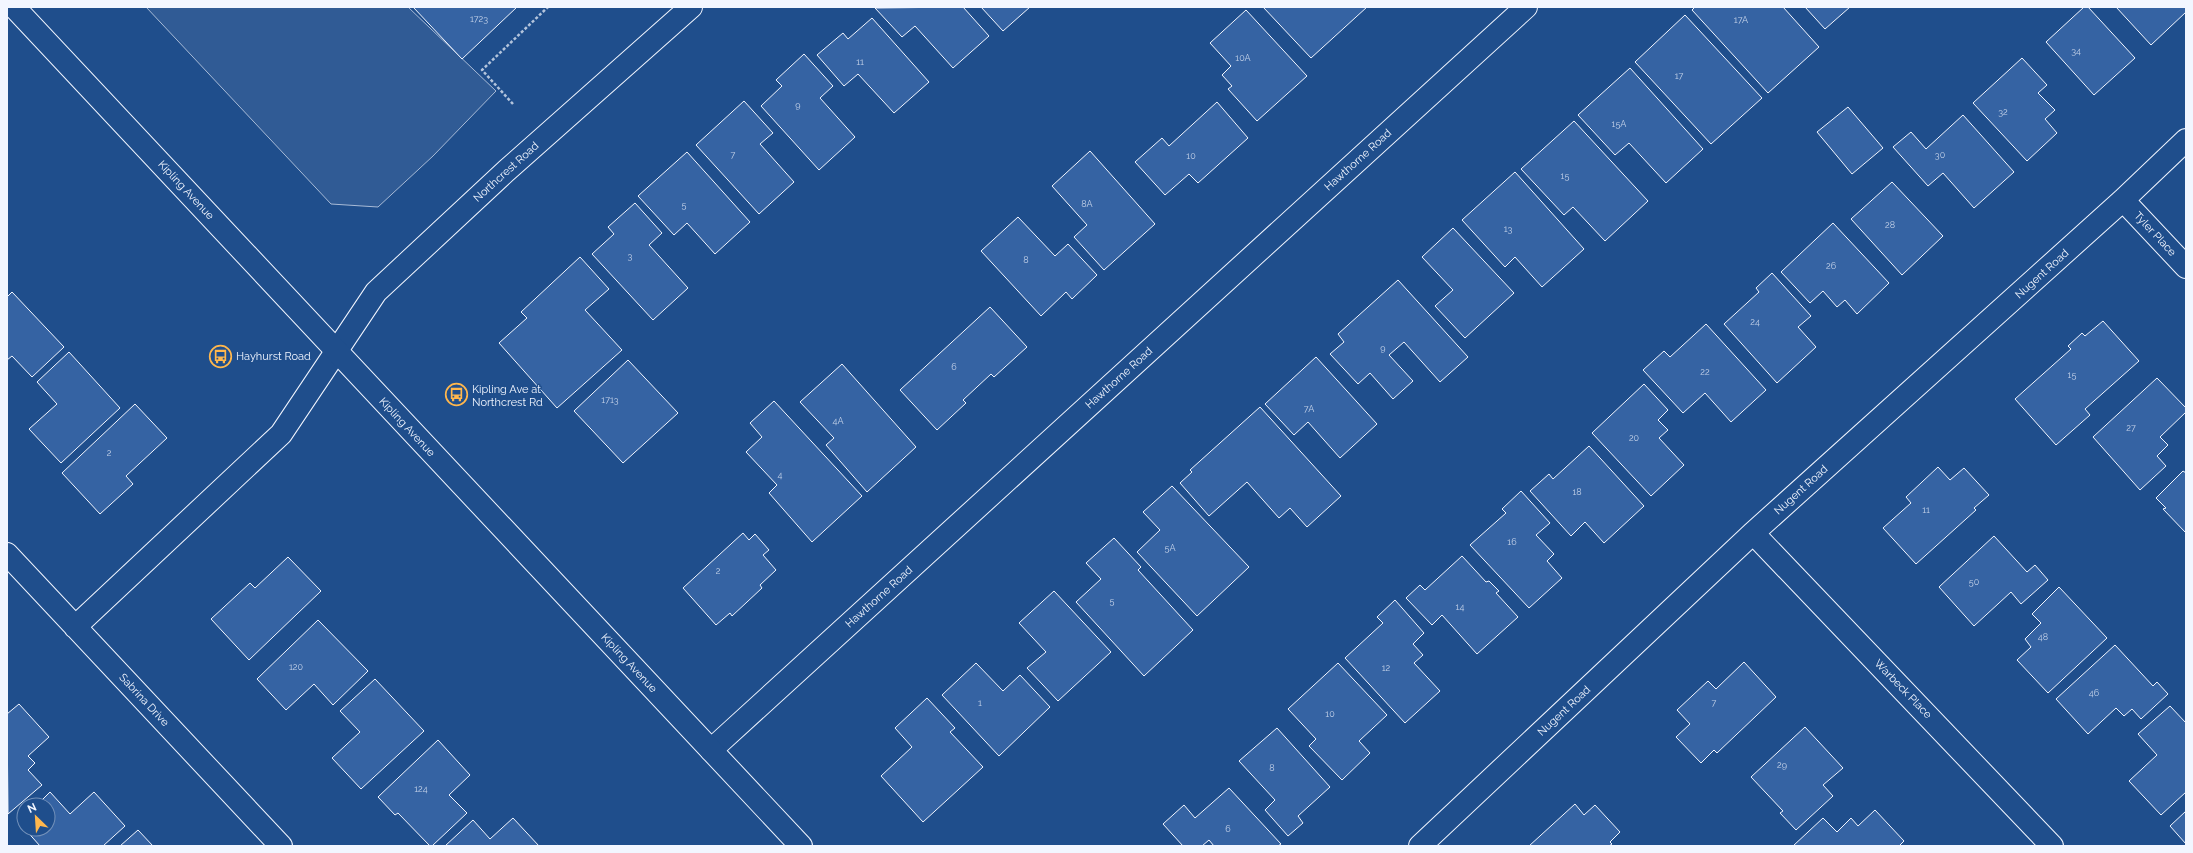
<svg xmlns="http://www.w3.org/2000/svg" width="2193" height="853" viewBox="0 0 2193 853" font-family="Raleway,sans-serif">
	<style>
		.built { fill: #305b95; stroke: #a8bbd7 }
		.building { fill: #3563a3; stroke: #f2f6ff }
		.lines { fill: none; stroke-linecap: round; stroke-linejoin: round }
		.minor-casing { stroke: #f2f6ff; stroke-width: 24 }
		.secondary-casing { stroke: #f2f6ff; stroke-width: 24 }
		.path { stroke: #b3c4dc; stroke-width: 2.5; stroke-dasharray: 3 2; stroke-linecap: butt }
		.minor { stroke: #1f4e8c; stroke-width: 22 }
		.secondary { stroke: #1f4e8c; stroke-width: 22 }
		.labels { text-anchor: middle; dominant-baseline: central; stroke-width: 3; stroke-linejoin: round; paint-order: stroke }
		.number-label { font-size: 9px; fill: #c3d1e8 }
		.street-label { font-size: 11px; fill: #f2f6ff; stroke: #1f4e8c }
		.poi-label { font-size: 11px; fill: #f2f6ff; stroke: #1f4e8c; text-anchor: start }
	</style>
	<rect width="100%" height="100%" fill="#1f4e8c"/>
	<!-- built -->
	<path class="built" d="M146 7H408L496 91 433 156 378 207 331 204Z"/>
	<!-- building -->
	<path class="building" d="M413 7H517L462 59Z
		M963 7 989 36 953 68 915 26 902 37 875 8Z
		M981 7H1030L1003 31Z
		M1263 7H1367L1311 58Z
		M1695 7H1783L1819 47 1768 93 1692 10Z
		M1805 7H1850L1825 29Z
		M2084 7H2088L2135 58 2094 95 2046 42Z
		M2116 7H2186V12L2151 45Z
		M1246 10 1307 76 1257 121 1228 89 1232 86 1222 75 1231 66 1210 43Z
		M1685 15 1762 98 1711 144 1635 62Z
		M872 18 929 82 894 113 858 74 844 86 817 55 843 33 848 39Z
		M804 54 833 86 820 98 855 137 819 170 761 106 782 86 776 80Z
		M2022 58 2047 85 2038 93 2055 110 2045 119 2057 133 2027 161 1973 103Z
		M1630 68 1703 149 1666 183 1629 143 1615 155 1578 115Z
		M744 101 773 133 760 144 794 182 759 214 696 145Z
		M1217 102 1248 138 1198 183 1189 174 1165 195 1135 162 1162 138 1169 146Z
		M1848 107 1883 148 1852 174 1817 132Z
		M1963 115 2014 172 1974 208 1943 173 1928 186 1893 147 1911 132 1926 149Z
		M1574 121 1648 201 1605 241 1573 207 1564 215 1521 169Z
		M1090 151 1155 224 1104 270 1074 237 1087 225 1052 186Z
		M687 152 750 222 715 254 687 223 674 235 638 196Z
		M1515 172 1584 249 1542 287 1515 257 1505 267 1462 220Z
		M1892 182 1943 236 1902 275 1851 219Z
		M635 203 662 233 649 245 688 288 653 320 592 254 614 234 608 227Z
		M1018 217 1055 256 1068 244 1097 275 1072 299 1066 292 1041 316 981 251Z
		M1833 223 1889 283 1857 314 1845 300 1837 307 1823 291 1810 303 1781 272Z
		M1453 228 1514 293 1465 338 1435 306 1453 290 1422 257Z
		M580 257 609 289 585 310 622 350 557 408 499 343 527 318 521 312Z
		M1772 273 1811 316 1798 327 1816 347 1777 383 1724 324 1759 292 1756 288Z
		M1398 280 1468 357 1440 382 1404 342 1389 355 1413 381 1393 399 1370 373 1358 384 1330 354 1344 342 1338 334Z
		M12 292 64 347 32 377 12 356 7 360V297Z
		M990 307 1027 347 994 377 991 374 963 400 966 403 937 430 900 390Z
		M2103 321 2139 361 2085 409 2090 415 2056 445 2015 399 2071 349 2068 346 2082 333 2085 336Z
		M1706 324 1766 390 1731 422 1705 393 1683 413 1643 370 1664 351 1670 357Z
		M69 352 120 408 61 463 29 429 57 404 37 382Z
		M1316 357 1377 424 1340 458 1308 422 1294 435 1265 404Z
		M628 360 678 413 623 463 574 411Z
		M842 364 916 447 867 492 826 445 834 438 800 402Z
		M2157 378 2186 408V412L2160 437 2168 445 2157 456 2166 466 2140 490 2093 437Z
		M1644 384 1668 410 1658 420 1668 430 1659 438 1684 465 1651 496 1592 433Z
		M774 401 862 496 812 542 769 493 777 485 746 452 762 437 750 423Z
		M135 404 167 438 126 476 133 484 100 514 62 473Z
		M1260 407 1341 496 1307 527 1290 508 1279 518 1247 482 1209 516 1180 483 1192 472 1190 470Z
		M1589 446 1644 506 1604 543 1585 522 1571 536 1530 491 1549 474 1553 479Z
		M1938 467 1950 480 1964 468 1989 495 1974 508 1976 510 1916 564 1883 528 1911 503 1906 497Z
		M2183 471 2186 473V533L2163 509 2166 508 2156 498Z
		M1172 486 1249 567 1197 616 1137 552 1160 530 1143 512Z
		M1521 491 1550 523 1536 535 1554 554 1547 561 1562 578 1529 608 1470 545 1506 513 1502 509Z
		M743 533 749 540 755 534 769 550 763 555 776 570 760 585 762 588 732 616 730 613 716 625 683 588Z
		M1994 536 2027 572 2035 565 2048 580 2021 604 2011 592 1974 626 1939 587Z
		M1114 538 1141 567 1138 570 1193 630 1144 676 1076 602 1101 579 1086 563Z
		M1462 556 1486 582 1489 581 1499 591 1496 593 1518 617 1477 654 1442 615 1432 625 1406 598 1420 585 1425 590Z
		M288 557 321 591 249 660 211 619 250 583 255 588Z
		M2059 587 2107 638 2048 693 2017 660 2031 647 2025 639 2041 623 2032 614Z
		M1054 591 1111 652 1058 701 1027 668 1046 652 1019 623Z
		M1395 600 1424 633 1413 644 1423 655 1414 663 1440 691 1405 723 1345 658 1383 623 1377 617Z
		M318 620 368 671 333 705 314 684 286 710 257 679Z
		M2115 645 2153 686 2157 682 2168 694 2141 719 2132 709 2124 716 2116 708 2088 734 2056 699Z
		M1744 662 1776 697 1717 753 1714 750 1701 763 1676 737 1690 724 1677 710 1708 681 1716 689Z
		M976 663 1003 691 1020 675 1050 707 999 756 942 695Z
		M1338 663 1387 715 1359 741 1370 753 1342 780 1309 746 1316 739 1288 709Z
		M375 679 424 731 361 789 332 758 360 732 340 711Z
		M927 698 955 728 950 732 983 767 923 822 881 776 912 747 895 728Z
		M19 704 49 737 28 756 35 763 28 770 42 785 8 814 7 714Z
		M2170 706 2186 723V792L2161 815 2129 781 2157 755 2138 734Z
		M1805 727 1843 768 1823 785 1833 796 1796 830 1780 813 1783 811 1751 777Z
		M1277 728 1330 787 1298 816 1303 823 1288 836 1265 810 1275 800 1239 761Z
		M438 740 470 775 449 795 467 813 432 846H430L398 813 395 815 378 797Z
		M1229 788 1281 844 1278 846H1214L1209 840 1202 846H1183L1163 824 1184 805 1195 818Z
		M50 792 70 814 94 792 125 826 103 846H40L25 829H48V805H37Z
		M1575 804 1584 815 1595 805 1620 832 1610 842 1612 844 1609 846H1529Z
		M1875 810 1904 841 1899 846H1793L1823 818 1837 832 1851 818 1858 826Z
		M2186 811V844L2170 826Z
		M24 817V828L18 822Z
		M513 818 539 846H445L473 820 490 839Z
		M138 830 153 846H120Z"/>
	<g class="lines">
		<defs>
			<path id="minor" d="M2123 200 2186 267
				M1753 533 2052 846
				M7 554 281 846
				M75 627 281 434 376 292 506 171 691 7
				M711 750 1526 7
				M1420 846 1753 533 2123 200 2186 140"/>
			<path id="secondary" d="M14 7 801 846"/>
		</defs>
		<!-- minor casing -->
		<use href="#minor" class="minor-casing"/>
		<!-- secondary casing -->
		<use href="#secondary" class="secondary-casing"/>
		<!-- path -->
		<path class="path" d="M513 104 482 70 548 7"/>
		<!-- minor -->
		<use href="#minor" class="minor"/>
		<!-- secondary -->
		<use href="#secondary" class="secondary"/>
	</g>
	<!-- icons -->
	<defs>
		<symbol id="bus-ring" viewBox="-11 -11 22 22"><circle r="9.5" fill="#1f4e8c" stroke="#ffb74d" stroke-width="1.5"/><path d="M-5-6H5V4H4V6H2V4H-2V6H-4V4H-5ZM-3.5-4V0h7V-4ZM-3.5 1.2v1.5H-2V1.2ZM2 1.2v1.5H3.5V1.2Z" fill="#ffb74d"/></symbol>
	</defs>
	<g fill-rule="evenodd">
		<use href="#bus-ring" x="208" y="344" width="25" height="25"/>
		<use href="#bus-ring" x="444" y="382" width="25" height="25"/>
	</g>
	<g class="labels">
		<!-- number labels -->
		<g class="number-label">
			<text x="479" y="19">1723</text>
			<text x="1741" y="20">17A</text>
			<text x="2076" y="51">34</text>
			<text x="1243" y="58">10A</text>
			<text x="860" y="62">11</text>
			<text x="1679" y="76">17</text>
			<text x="798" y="105">9</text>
			<text x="2003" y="112">32</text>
			<text x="1619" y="124">15A</text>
			<text x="733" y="155">7</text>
			<text x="1940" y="155">30</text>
			<text x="1191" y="156">10</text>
			<text x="1565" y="176">15</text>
			<text x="1087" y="204">8A</text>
			<text x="684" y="205">5</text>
			<text x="1890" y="225">28</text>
			<text x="1508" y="229">13</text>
			<text x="630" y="256">3</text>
			<text x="1026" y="260">8</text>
			<text x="1831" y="266">26</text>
			<text x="1755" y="322">24</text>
			<text x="1383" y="348">9</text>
			<text x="954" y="367">6</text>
			<text x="1705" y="372">22</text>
			<text x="2072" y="375">15</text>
			<text x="610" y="400">1713</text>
			<text x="1309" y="409">7A</text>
			<text x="838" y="421">4A</text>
			<text x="2131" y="428">27</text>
			<text x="1634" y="438">20</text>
			<text x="109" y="453">2</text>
			<text x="780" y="475">4</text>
			<text x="1577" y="492">18</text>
			<text x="1926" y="510">11</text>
			<text x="1512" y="542">16</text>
			<text x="1170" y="548">5A</text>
			<text x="718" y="571">2</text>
			<text x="1974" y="582">50</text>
			<text x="1112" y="601">5</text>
			<text x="1460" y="607">14</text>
			<text x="2043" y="637">48</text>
			<text x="296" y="667">120</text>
			<text x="1386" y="668">12</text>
			<text x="2094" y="693">46</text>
			<text x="980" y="703">1</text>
			<text x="1714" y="703">7</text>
			<text x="1330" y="714">10</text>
			<text x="1782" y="765">29</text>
			<text x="1272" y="768">8</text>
			<text x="421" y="789">124</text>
			<text x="1228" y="829">6</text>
		</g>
		<!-- street labels -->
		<g class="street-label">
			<text transform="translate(1358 160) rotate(-42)">Hawthorne Road</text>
			<text transform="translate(506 172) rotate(-42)">Northcrest Road</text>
			<text transform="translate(186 190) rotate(47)">Kipling Avenue</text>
			<text transform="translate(2155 234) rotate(47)">Tyler Place</text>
			<text transform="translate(2042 274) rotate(-42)">Nugent Road</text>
			<text transform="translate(1119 378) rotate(-42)">Hawthorne Road</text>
			<text transform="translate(407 427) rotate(47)">Kipling Avenue</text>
			<text transform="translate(1801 490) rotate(-42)">Nugent Road</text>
			<text transform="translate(879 597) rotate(-42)">Hawthorne Road</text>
			<text transform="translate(629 663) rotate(47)">Kipling Avenue</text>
			<text transform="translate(1903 689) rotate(46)">Warbeck Place</text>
			<text transform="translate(144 700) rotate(47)">Sabrina Drive</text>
			<text transform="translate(1564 711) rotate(-43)">Nugent Road</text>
		</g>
		<!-- poi labels -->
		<g class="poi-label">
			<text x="236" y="356">Hayhurst Road</text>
			<text x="472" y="389">Kipling Ave at<tspan x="472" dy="13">Northcrest Rd</tspan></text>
		</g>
	</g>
	<!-- border -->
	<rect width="2193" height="853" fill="none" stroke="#f2f6ff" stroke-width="16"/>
	<!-- north arrow -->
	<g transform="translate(36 817) rotate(335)"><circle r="19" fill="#1f4e8c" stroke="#7391ba"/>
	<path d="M0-3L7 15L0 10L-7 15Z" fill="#ffb74d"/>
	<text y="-6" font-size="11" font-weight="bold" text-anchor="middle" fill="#f2f6ff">N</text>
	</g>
</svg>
